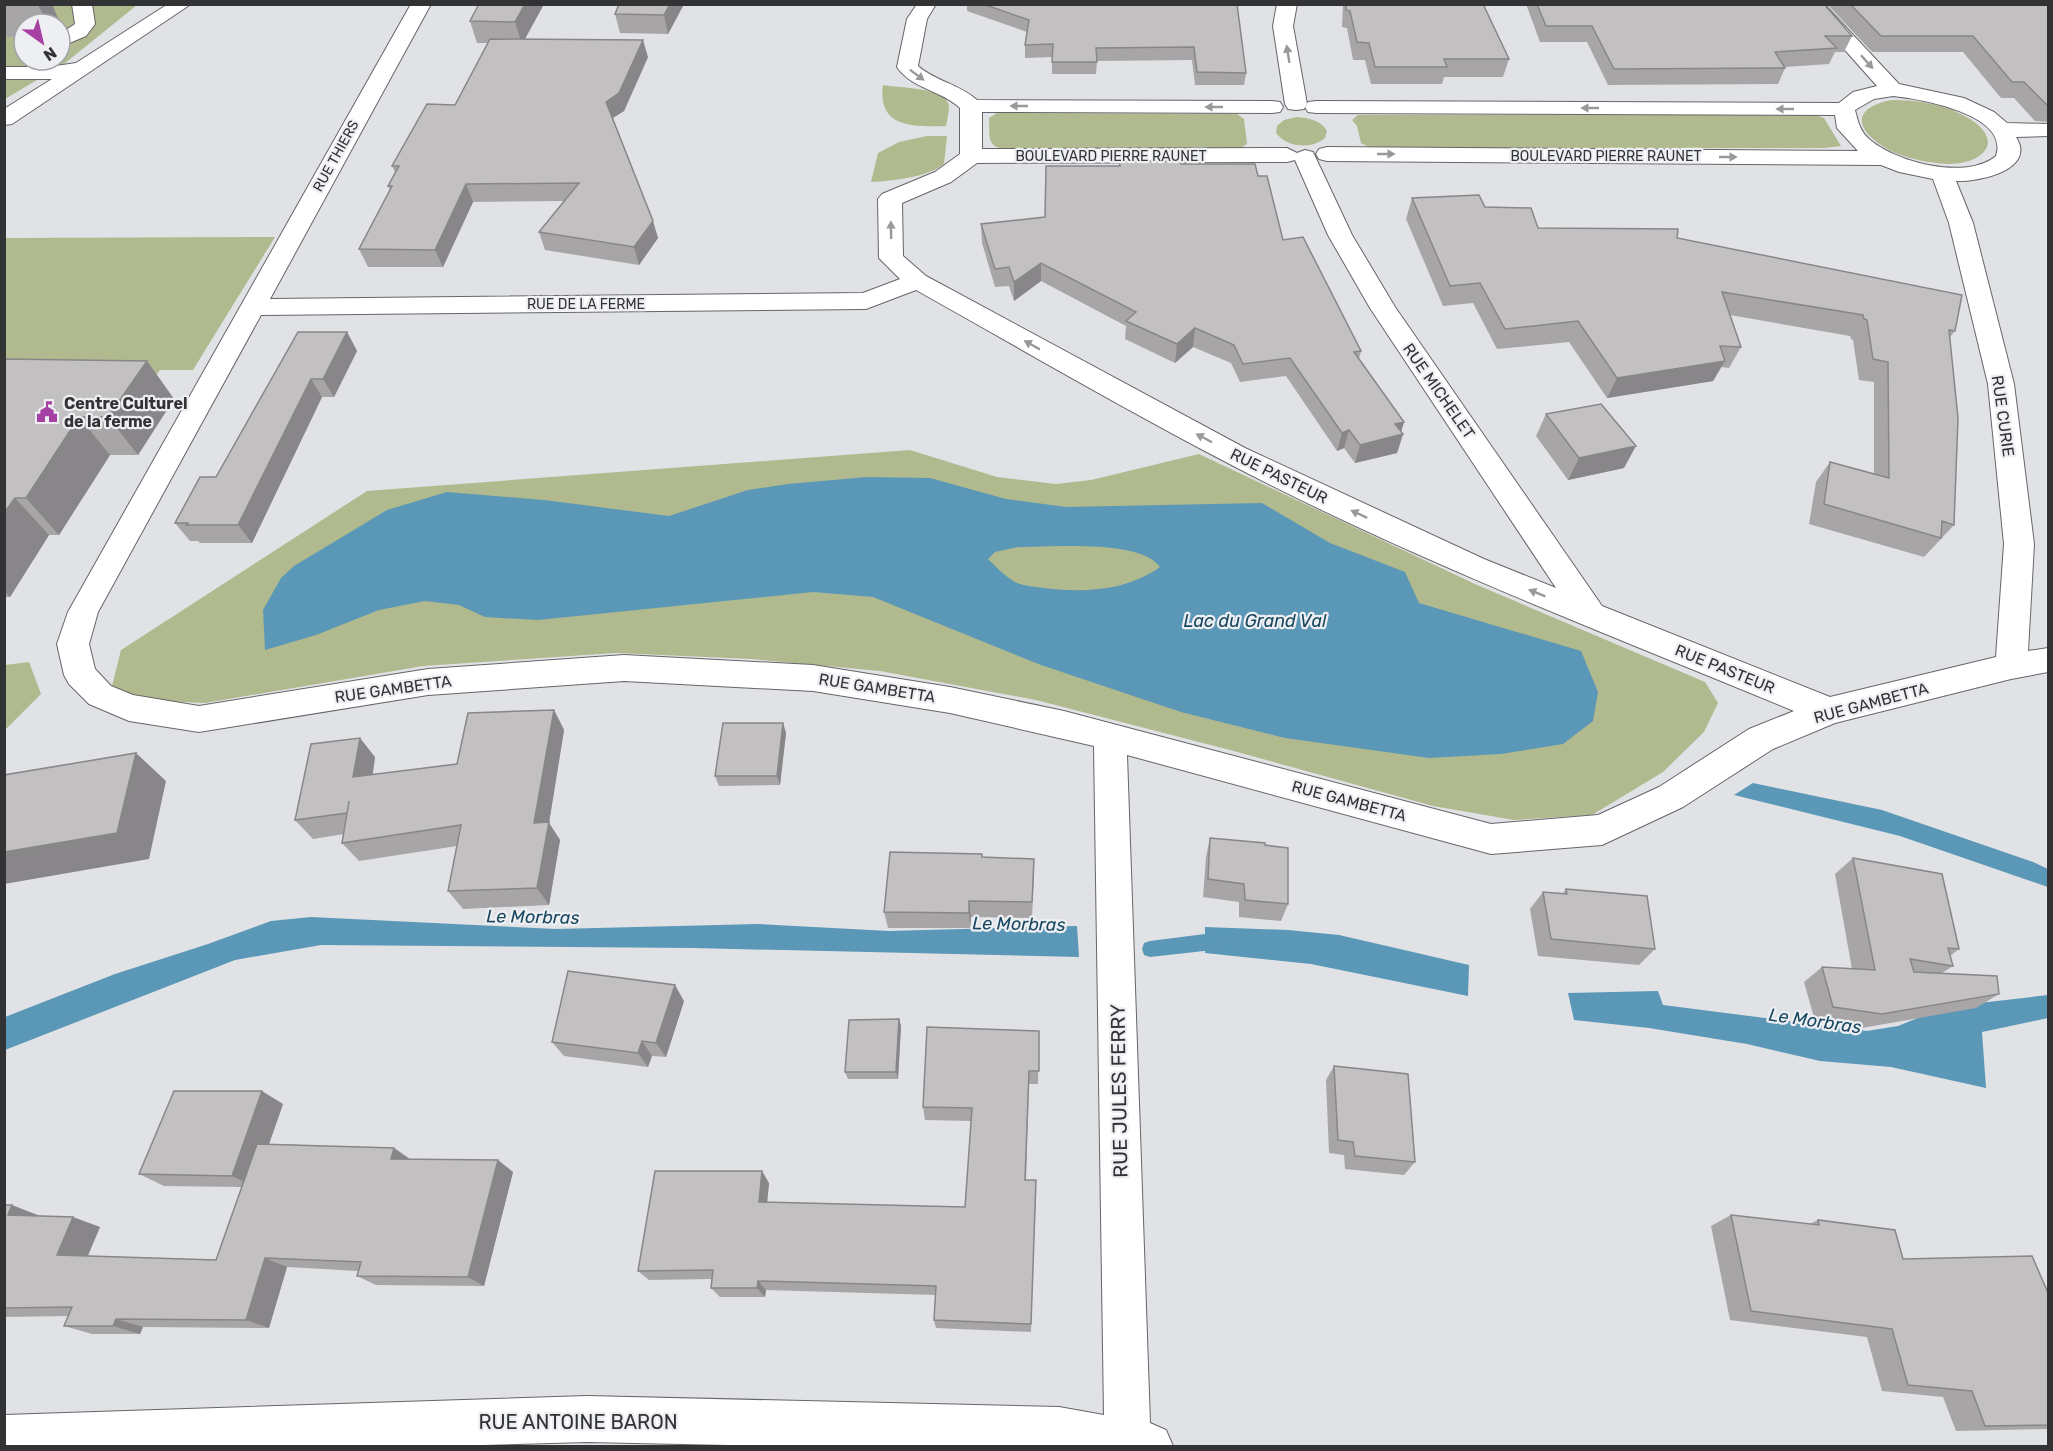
<svg xmlns="http://www.w3.org/2000/svg" width="2053" height="1451" viewBox="0 0 2053 1451" font-family="Rubik,sans-serif">
	<style>
		.green { fill: #b0ba8e; fill-rule: evenodd }
		.water { fill: #5b97b6; fill-rule: evenodd }
		.lines { fill: none; stroke-linecap: round; stroke-linejoin: round }
		.stream { fill: #5b97b6; fill-rule: evenodd }
		.minor-casing { stroke: #656669; stroke-width: 2 }
		.minor { fill: #fff; fill-rule: evenodd }
		.wall { fill: #a8a5a7 }
		.shaded-wall { fill: #888688 }
		.building { fill: #c3c0c2; stroke: #888688; stroke-width: 1.5 }
		.oneway { fill: #98999a }
		.labels { text-anchor: middle; dominant-baseline: central; stroke-width: 4.5; stroke-linejoin: round; paint-order: stroke }
		.far-street-label { font-size: 14px; fill: #323334; stroke: #eeeff3 }
		.street-label { font-size: 16px; fill: #323334; stroke: #eeeff3 }
		.poi-label { font-size: 16px; font-weight: bold; fill: #323334; stroke: #eeeff3; text-anchor: start }
		.water-label { font-size: 18px; font-style: italic; fill: #184960; stroke: #eeeff3 }
		.near-street-label { font-size: 20px; fill: #323334; stroke: #eeeff3 }
	</style>
	<rect width="100%" height="100%" fill="#e0e2e6"/>
	<!-- green -->
	<path class="green" d="M4 5H137L64 64 5 99ZM24 24H60V60H24Z
		M883 85C898 88 947 87 949 106 949 112 947 120 946 126 914 127 877 128 883 85Z
		M1891 100C1919 100 1946 104 1970 119 2007 143 1980 165 1947 164 1931 163 1914 160 1898 154 1865 140 1840 111 1891 100Z
		M997 113 1237 114 1244 119 1247 144 1241 148H1000C986 146 990 130 989 118Z
		M1813 114 1824 118 1841 146 1825 148H1371L1361 143 1357 126 1352 120 1358 115Z
		M1297 117C1308 118 1321 120 1327 131L1325 138C1311 150 1286 147 1276 133L1277 126 1284 120Z
		M927 136H947L944 164C928 177 892 181 871 182L878 153 899 142Z
		M275 237 193 370H160L129 413 5 410V238Z
		M910 450 997 477 1056 484 1091 480 1199 454 1475 584 1705 682 1718 703 1704 732 1663 772 1592 815 1514 820 1433 806 1230 750 1036 700 880 671 752 659 616 653 423 666 205 703 140 700 112 686 121 650 367 491Z
		M29 662 41 694 5 730V665Z"/>
	<!-- water -->
	<path class="water" d="M867 477 930 478 1006 499 1066 507 1262 503 1330 543 1405 572 1419 603 1581 651 1598 692 1593 721 1563 744 1501 754 1429 758 1285 738 1181 712 1041 665 873 597 813 592 538 620 485 617 459 605 425 601 379 610 316 635 265 650 263 610 281 578 294 566 387 510 447 492 544 500 669 516 748 490 788 484ZM1018 547C1050 547 1141 539 1160 567 1126 591 1084 593 1044 588 1035 587 1021 586 1013 581 1004 575 995 566 988 559L995 552Z
		M1753 783 1882 810 2033 862 2048 869V887L1900 836 1734 795Z
		M311 917 556 929 758 924 889 931 1077 926 1079 957 693 948 321 945 235 960 5 1050V1017L115 974 208 944 271 921Z
		M1205 927 1288 930 1339 935 1469 965 1468 996 1311 964 1205 953Z
		M1658 991 1663 1005 1867 1031 1898 1026 1945 1007 2048 995V1018L1982 1032 1986 1088 1891 1067 1820 1061 1747 1044 1649 1028 1574 1020 1568 993Z"/>
	<g class="lines">
		<!-- stream -->
		<path class="stream" d="M1205 934 1231 938 1233 943 1231 948 1150 957 1144 955 1142 949 1144 943 1150 941Z"/>
		<defs>
			<path id="minor" d="M72 4H92L95 24 86 36 60 47V34L75 24Z
				M168 4H191L12 124 4 125V109L52 79H4V67H49L76 63Z
				M411 4H431L270 299 863 293 900 279 879 258 878 199 882 194 935 172 960 154V108C941 90 912 89 897 67L907 19 917 4H936L927 19 918 66C935 81 959 84 977 100L1272 101 1280 102 1283 107 1280 112 1272 113 982 112V149L1287 148 1297 153 1305 150 1313 152 1352 235 1395 307 1602 606 1830 697 1996 657 2004 544 1988 384 1949 223 1933 179 1899 172 1881 165 1327 161 1319 159 1316 154 1319 149 1327 147 1858 151 1837 128 1835 115 1316 113 1308 112 1305 107 1308 102 1316 101 1839 103 1853 92 1877 86 1804 4H1824L1899 84 1964 98 1994 112 2007 123 2048 124V136L2016 137C2037 170 1978 182 1956 181L1973 223 2014 384 2034 544 2028 651 2048 648V672L2011 679 1835 723 1773 749 1683 807 1602 845 1491 854 1127 755 1150 1423 1166 1430 1173 1446H781L587 1442 449 1446H4V1415L587 1396 1059 1407 1104 1415 1094 746 950 713 813 691 624 681 428 695 199 732 129 721 89 704 69 684 64 675 57 644 68 612ZM1893 96C1920 99 2010 114 1996 156 1966 181 1895 162 1869 139 1860 131 1858 122 1855 110L1874 99ZM1295 160 1328 235 1370 308 1556 588 1484 559 1245 448 926 276 903 256 902 203 951 182 977 163 1287 162ZM916 290C1018 347 1120 407 1224 461 1408 558 1603 632 1794 711L1749 729 1659 787 1598 815 1491 824 1064 711 950 687 813 665 624 655 428 669 199 706 133 695 111 686 95 669 89 644 98 612 261 315 866 309Z
				M1277 4H1297L1293 26 1307 104 1304 109 1296 110 1288 109 1285 104 1273 26Z"/>
		</defs>
		<!-- minor casing -->
		<use href="#minor" class="minor-casing"/>
		<!-- minor -->
		<use href="#minor" class="minor"/>
	</g>
	<!-- wall -->
	<path class="wall" d="M4 4H52L63 30 60 31V24H24V37H4Z
		M544 4 525 39 648 57 624 111 613 118 658 238 639 265 545 250 539 232 564 201 473 202 443 267H368L359 249 390 190 388 186 395 172 392 166 455 105 488 43H477L470 21Z
		M619 4H684L668 34 620 33 615 14Z
		M967 4H1237L1246 73 1244 85H1195L1192 60 1097 61 1096 74H1052V57L1025 58V45L1027 32 967 11Z
		M1343 4H1483L1509 59 1503 77H1444L1442 84H1371L1365 60H1353L1347 28 1342 27Z
		M1526 4H1824L1852 36 1844 52H1835L1829 64 1785 67V68L1778 84 1608 85 1587 42H1540Z
		M1827 4H2049V122L2035 121 2014 98H2001L1963 52H1872Z
		M1119 161 1181 164 1258 176 1283 240 1361 351 1359 359 1404 422 1401 432 1403 434 1397 453 1355 463 1344 448 1337 451 1286 376 1240 382 1231 363 1193 347 1175 363 1125 339 1126 326 1041 281 1014 301 1009 286 995 287 982 243 981 224 1045 217 1119 166Z
		M1412 198 1485 207 1538 228 1677 238 1955 331 1950 337 1954 525 1924 557 1809 524 1816 482 1830 462 1874 474V382L1859 380 1853 340 1851 339 1850 336 1730 315 1741 347 1729 368 1721 367 1713 381 1607 398 1569 342 1497 349 1473 303 1443 306 1406 219Z
		M347 332 357 351 334 397H322L252 543H200L198 541H190L175 523Z
		M4 359 147 361 174 399 138 455H110L59 535H49L10 597H4Z
		M1546 414 1624 468 1568 480 1536 436Z
		M554 710 564 730 549 823 560 840 549 905 463 909 448 891 457 846 359 861 342 843 344 834 313 839 295 820 375 757 373 774 457 764Z
		M783 723 786 733 780 785 719 786 715 776Z
		M1210 838 1265 845 1288 904 1281 921 1239 917V902L1203 897 1206 857Z
		M982 857 1034 876 1032 918 971 917 970 928H888L884 912Z
		M1853 858 1959 949 1950 956 1953 966 1942 973 1999 994 1976 1008 1862 1028 1815 1021 1804 982 1822 967 1852 969 1835 874Z
		M1566 889 1655 949 1639 965 1538 956 1530 909 1543 892 1563 893Z
		M684 1001 666 1057 652 1056 648 1067 564 1056 552 1042Z
		M899 1019 901 1026 898 1079H848L845 1072Z
		M1039 1031 1038 1084H1029L1026 1180H1036L1031 1332 936 1328 934 1320 936 1295 766 1290 765 1297H720L711 1288 712 1279 649 1280 638 1271 769 1183 767 1203 965 1207 972 1121 925 1120 923 1107Z
		M1334 1066 1415 1162 1404 1175 1345 1169 1344 1155 1329 1153 1326 1080Z
		M283 1104 269 1144 394 1148 410 1159 513 1172 484 1286 376 1285 357 1276 358 1271 287 1267 269 1328 143 1327 140 1334H92L64 1326 68 1316 4 1317V1205L40 1216 100 1227 88 1256 216 1260 242 1187 164 1186 139 1174Z
		M1731 1215 1810 1224 1818 1220 1903 1259 2049 1295V1429L1956 1431 1943 1397 1882 1391 1867 1337 1730 1320 1711 1226Z"/>
	<!-- shaded-wall -->
	<path class="shaded-wall" d="M37 4H52L63 30 60 31V24H49Z
		M525 4H544L522 44 515 22Z
		M670 4H684L668 34 664 15Z
		M643 40 648 57 624 111 611 119 606 102Z
		M466 184 473 202 443 267 435 250Z
		M653 221 658 238 639 265 634 247Z
		M1041 263V281L1014 301V282Z
		M1195 328 1193 347 1175 363 1177 344Z
		M347 332 357 351 334 397 323 379Z
		M147 361 174 399 138 455 108 417Z
		M1725 361 1713 381 1607 398 1617 378Z
		M311 379 322 397 252 543 238 525Z
		M79 417 110 455 59 535 26 498Z
		M1404 422 1400 435 1403 434 1397 453 1355 463 1360 445 1395 424Z
		M1349 430 1344 448 1337 451 1342 433Z
		M1636 446 1624 468 1568 480 1579 458Z
		M15 498 49 535 10 597 4 591V513Z
		M554 710 564 730 549 823 560 840 549 905 537 888 534 823Z
		M783 723 786 733 780 785 777 776Z
		M360 738 375 757 369 796 353 777Z
		M136 753 166 781 149 859 4 884V852Z
		M969 901 971 917 970 928 969 913Z
		M675 985 684 1001 666 1057 656 1043Z
		M899 1019 901 1026 898 1079 896 1072Z
		M642 1041 652 1056 648 1067 638 1053Z
		M262 1091 283 1104 254 1187 232 1176Z
		M394 1148 411 1160 391 1159Z
		M498 1160 513 1172 484 1286 468 1277Z
		M762 1171 769 1183 766 1213 759 1202Z
		M12 1205 40 1216 8 1215Z
		M73 1217 100 1227 84 1264 57 1255Z
		M265 1258 287 1267 269 1328 246 1320Z
		M758 1281 766 1290 765 1297 757 1288Z
		M116 1319 143 1327 140 1334 113 1326Z"/>
	<!-- building -->
	<path class="building" d="M479 4H525L515 22 470 21Z
		M619 4H670L664 15 615 14Z
		M983 4H1237L1246 73 1197 72 1194 47 1096 48 1097 62H1052L1053 44 1025 45 1029 20Z
		M1346 4H1483L1509 59H1444L1447 67H1375L1369 43 1357 42 1350 11 1346 10Z
		M1537 4H1824L1852 36H1825L1837 48 1775 52 1785 68 1614 69 1592 26H1546Z
		M1850 4H2049V105H2047L2024 82H2012L1973 36H1881Z
		M490 39 643 40 619 93 606 102 653 221 634 247 539 232 579 183 466 184 435 250 359 249 392 186H388L399 166H392L427 104 455 105Z
		M1119 161H1181V164H1255L1258 176H1267L1283 240 1303 237 1361 351 1354 352 1404 422 1395 424 1403 434 1360 445 1349 430 1342 433 1290 358 1243 364 1234 345 1195 328 1177 344 1126 321 1136 312 1041 263 1014 282 1009 267 995 269 981 224 1045 217 1046 166H1120Z
		M1479 195 1485 207 1531 208 1538 228 1678 229 1677 238 1962 295 1955 331 1949 330 1958 418 1954 525 1942 521 1941 538 1824 504 1830 462 1889 478 1888 362 1873 359 1867 320 1864 319 1863 315 1722 292 1741 347 1720 346 1725 361 1617 378 1578 321 1505 329 1480 283 1450 286 1412 198Z
		M298 332H347L323 379H311L238 525H186L188 523H175L200 477H216Z
		M4 359 147 361 108 417H79L26 498H15L4 513Z
		M1601 404 1636 446 1579 458 1546 414Z
		M554 710 534 823 549 822 537 888 448 891 461 825 342 843 349 801 347 813 295 820 311 744 360 738 353 777 457 764 468 713Z
		M723 723H783L777 776H715Z
		M136 753 117 833 4 852V775Z
		M1210 838 1265 843V845L1288 848V904L1245 900 1244 884 1208 879Z
		M890 852 982 854V857L1034 859 1032 902 969 901V913L884 912Z
		M1853 858 1942 874 1959 949 1948 948 1953 966 1910 959 1914 972 1997 976 1999 994 1882 1014 1833 1007 1822 967 1875 970Z
		M1566 889 1647 896 1655 949 1551 939 1543 892 1567 894Z
		M568 971 675 985 656 1043 642 1041 638 1053 552 1042Z
		M899 1019 896 1072H845L849 1020Z
		M927 1027 1039 1031V1071H1029L1025 1180H1036L1031 1324 934 1320 936 1286 758 1281 757 1288H711L713 1270 638 1271 655 1171H762L759 1202 965 1207 972 1108 923 1107Z
		M1334 1066 1408 1074 1415 1162 1355 1156 1353 1142 1338 1140Z
		M174 1091H262L232 1176 139 1174Z
		M257 1144 394 1148 391 1159 498 1160 468 1277 357 1276 361 1262 265 1258 246 1320 116 1319 113 1326H64L72 1307 4 1308V1205H12L8 1215 73 1217 57 1255 216 1260Z
		M1731 1215 1819 1225 1818 1220 1895 1230 1903 1259 2032 1256 2049 1295V1425L1985 1426 1972 1391 1908 1385 1892 1329 1751 1311Z"/>
	<!-- one-way arrows -->
	<defs><path id="oneway-solid" d="M-6-.8H1V-3.2L6.5 0L1 3.2V.8H-6Z" transform="scale(1.5)"/></defs>
	<g class="oneway">
		<use href="#oneway-solid" transform="translate(1288 54) rotate(-99)"/>
		<use href="#oneway-solid" transform="translate(1867 62) rotate(48)"/>
		<use href="#oneway-solid" transform="translate(917 75) rotate(37)"/>
		<use href="#oneway-solid" transform="translate(1019 106) rotate(-180)"/>
		<use href="#oneway-solid" transform="translate(1214 107) rotate(-180)"/>
		<use href="#oneway-solid" transform="translate(1590 108) rotate(-180)"/>
		<use href="#oneway-solid" transform="translate(1785 109) rotate(-180)"/>
		<use href="#oneway-solid" transform="translate(1386 154)"/>
		<use href="#oneway-solid" transform="translate(1728 157)"/>
		<use href="#oneway-solid" transform="translate(891 230) rotate(-91)"/>
		<use href="#oneway-solid" transform="translate(1032 345) rotate(-151)"/>
		<use href="#oneway-solid" transform="translate(1204 438) rotate(-152)"/>
		<use href="#oneway-solid" transform="translate(1359 514) rotate(-155)"/>
		<use href="#oneway-solid" transform="translate(1537 593) rotate(-158)"/>
	</g>
	<!-- icons -->
	<defs>
		<symbol id="civic-bare" viewBox="-9 -9 18 18"><path d="M-.6-6.5H3V-4.5H.6V-3L4-1V1h2V6H-6V1h2V-1L-.6-3ZM-1.2 2.5V6h2.4V2.5Z" fill="#a740a3" stroke="#eeeff3" stroke-width="2.5" paint-order="stroke"/></symbol>
	</defs>
	<g fill-rule="evenodd">
		<use href="#civic-bare" x="32" y="397" width="30" height="30"/>
	</g>
	<g class="labels">
		<!-- far-street labels -->
		<g class="far-street-label">
			<text transform="translate(336 156) rotate(-61)">RUE THIERS</text>
			<text x="1111" y="156">BOULEVARD PIERRE RAUNET</text>
			<text x="1606" y="156">BOULEVARD PIERRE RAUNET</text>
			<text x="586" y="304">RUE DE LA FERME</text>
		</g>
		<!-- street labels -->
		<g class="street-label">
			<text transform="translate(1439 391) rotate(55)">RUE MICHELET</text>
			<text transform="translate(2003 416) rotate(82)">RUE CURIE</text>
			<text transform="translate(1279 476) rotate(26)">RUE PASTEUR</text>
			<text transform="translate(1725 669) rotate(22)">RUE PASTEUR</text>
			<text transform="translate(877 688) rotate(9)">RUE GAMBETTA</text>
			<text transform="translate(393 689) rotate(-8)">RUE GAMBETTA</text>
			<text transform="translate(1871 703) rotate(-15)">RUE GAMBETTA</text>
			<text transform="translate(1349 801) rotate(15)">RUE GAMBETTA</text>
		</g>
		<!-- poi labels -->
		<g class="poi-label">
			<text x="64" y="403">Centre Culturel<tspan x="64" dy="18">de la ferme</tspan></text>
		</g>
		<!-- water labels -->
		<g class="water-label">
			<text x="1255" y="621">Lac du Grand Val</text>
			<text transform="translate(533 917) rotate(1)">Le Morbras</text>
			<text transform="translate(1019 924) rotate(1)">Le Morbras</text>
			<text transform="translate(1815 1021) rotate(8)">Le Morbras</text>
		</g>
		<!-- near-street labels -->
		<g class="near-street-label">
			<text transform="translate(1119 1091) rotate(-91)">RUE JULES FERRY</text>
			<text x="578" y="1422">RUE ANTOINE BARON</text>
		</g>
	</g>
	<!-- border -->
	<rect width="2053" height="1451" fill="none" stroke="#323334" stroke-width="12"/>
	<!-- north arrow -->
	<g transform="translate(42 42) rotate(146)"><circle r="28" fill="#eeeff3" stroke="#a3a4a7" stroke-width="1.5"/>
	<path d="M0-4.5L10 22L0 15L-10 22Z" fill="#a740a3"/>
	<text y="-9" font-size="16" font-weight="bold" text-anchor="middle" fill="#323334">N</text>
	</g>
</svg>
